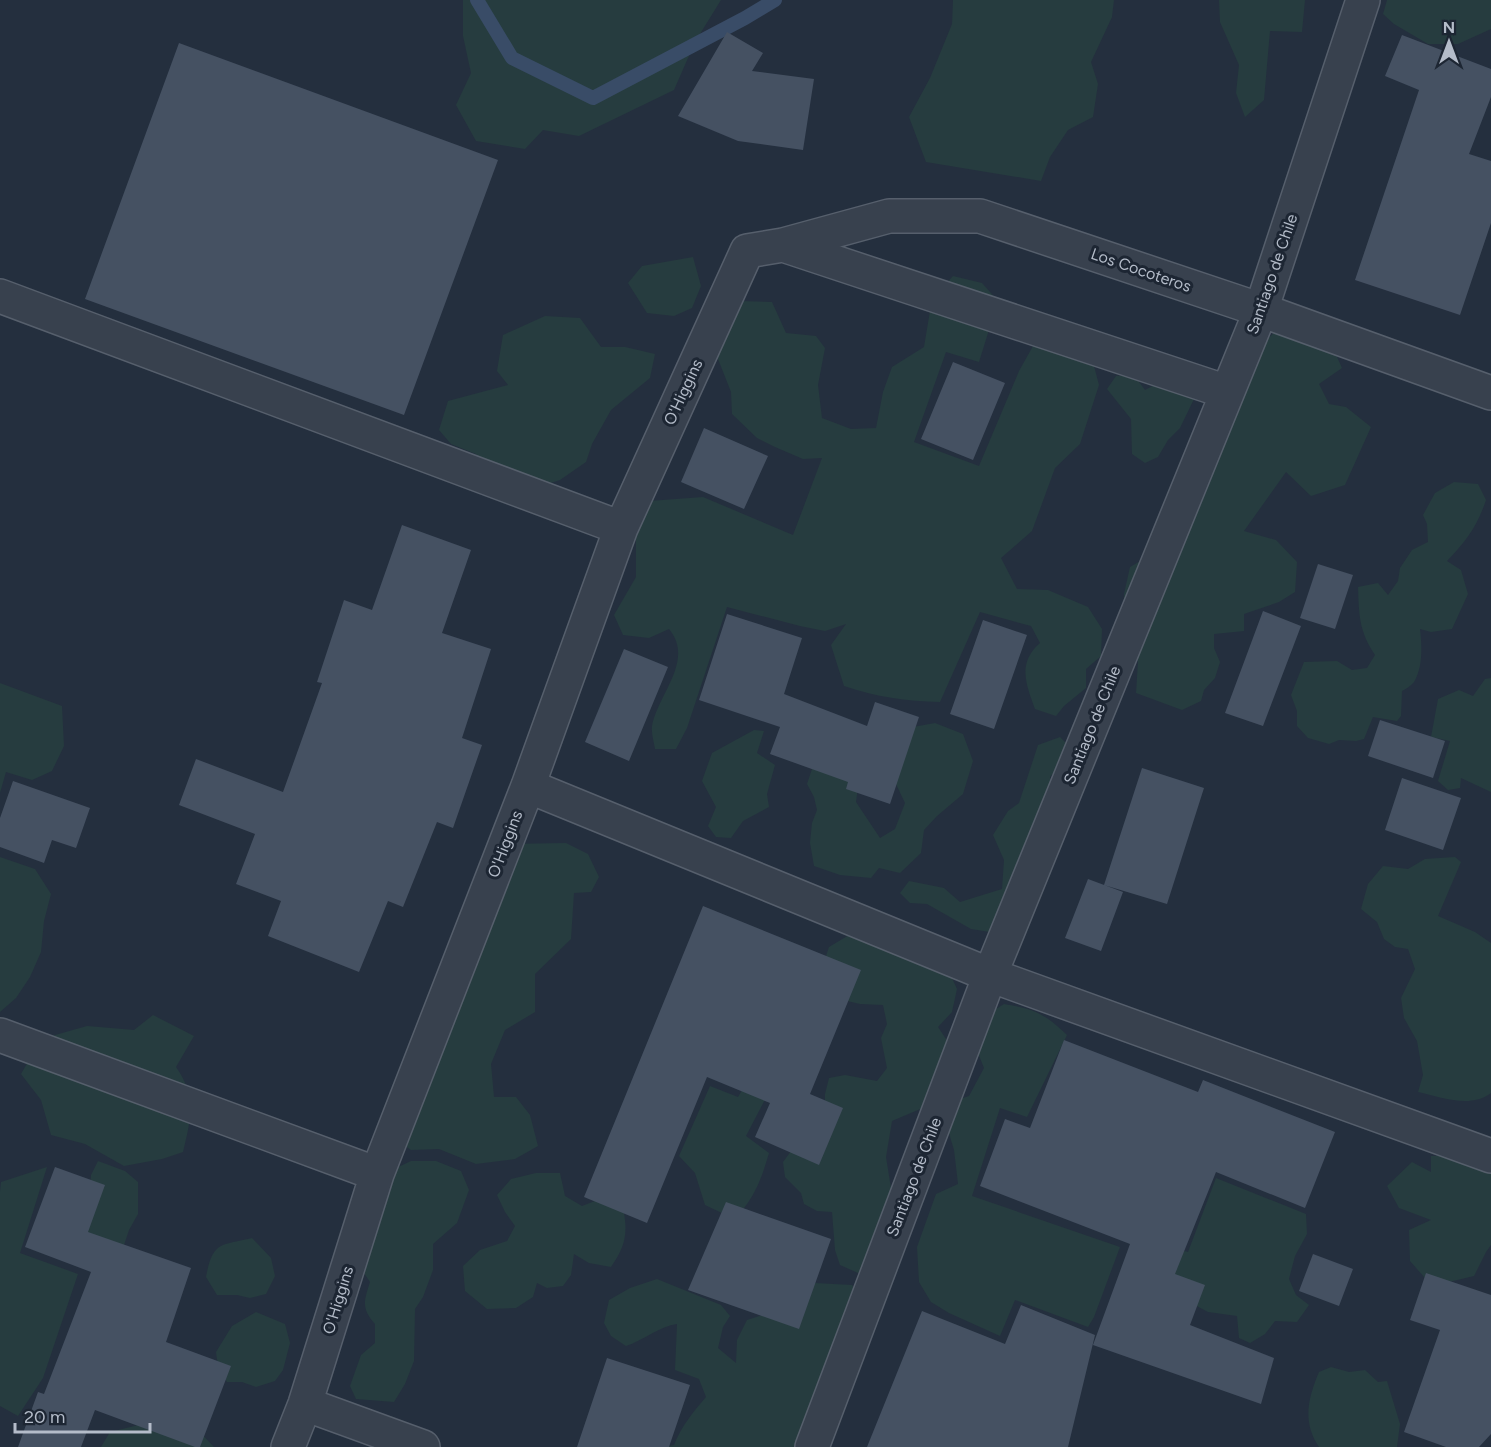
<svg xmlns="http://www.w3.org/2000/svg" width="1491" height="1447" viewBox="0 0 1491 1447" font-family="Figtree,sans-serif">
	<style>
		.green { fill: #263c3f }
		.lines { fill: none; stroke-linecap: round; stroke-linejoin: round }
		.stream { stroke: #394c67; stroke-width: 14 }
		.building { fill: #455162 }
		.minor-casing { stroke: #565f6c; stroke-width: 36 }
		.minor { stroke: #38414e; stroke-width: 33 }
		.labels { text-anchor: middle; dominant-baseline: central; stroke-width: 6; stroke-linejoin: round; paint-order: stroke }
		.street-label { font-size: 16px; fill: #b4bcc9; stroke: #1d2633 }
	</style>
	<rect width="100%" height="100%" fill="#242f3e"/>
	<!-- green -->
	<path class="green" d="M463 0H721L695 42 674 90 579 136 543 130 525 149 476 141 456 105 471 73 463 36Z
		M953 0H1114L1112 17 1091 62 1098 84 1093 117 1068 130 1050 157 1041 181 926 162 909 117 930 78 952 24Z
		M1219 0H1305L1302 32 1270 31 1264 100 1245 117 1236 93 1239 65 1220 22Z
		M1387 0H1491V29L1458 44H1428L1394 24 1383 14Z
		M693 257 701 286 692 308 674 316 647 313 628 283 642 266Z
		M953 276 982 283 998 301 979 362 946 352 914 442 979 466 1019 371 1038 337 1089 347 1099 385 1080 444 1055 468 1032 531 1001 558 1017 589 1048 590 1088 607 1102 629 1101 656 1086 669V688L1064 706 1056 716 1035 709C1026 684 1017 663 1040 643L1031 626 980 612 940 702C906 701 876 697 844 686L831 645 846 624 825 631 800 626 727 607 687 728 676 749H655C654 742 651 733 652 726 658 694 695 660 669 629L649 638 623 635 614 615 636 577V518L649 501 703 497 793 535 822 458 803 459 775 447 757 438 732 414 731 392 716 354 741 301 772 302 786 333 816 336 825 348 818 385 822 418 851 429 876 428 883 392 892 367 924 347 932 299Z
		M545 316 580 318 601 347H625L655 354 650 378 611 410 592 444 586 462 560 480 514 495 490 480 476 454 451 444 439 430 448 401 508 385 497 371 503 335Z
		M1277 330 1333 348 1342 368 1319 384 1329 404 1346 407 1371 427 1345 485 1311 496 1286 472 1244 531 1276 540 1297 562 1295 592 1279 602 1244 614V631L1214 634V648L1220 662 1215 678 1204 690 1201 701 1182 710 1136 693 1138 662 1126 633 1124 594 1130 567 1156 552 1184 545 1185 513 1254 352Z
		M1134 375 1145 390 1166 379 1187 392 1194 399 1180 428 1168 440 1158 457 1145 463 1132 454 1131 419 1107 389 1116 376Z
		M1454 482 1478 484 1486 500C1477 527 1466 541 1447 561L1461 570 1468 594 1452 629 1431 632 1420 629C1422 646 1423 667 1414 682 1411 686 1406 689 1402 691L1401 716 1397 721 1373 717 1364 739 1356 741 1339 740 1329 744 1308 738 1297 726V711L1291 695 1304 662 1337 661 1352 670 1367 668 1375 655C1359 631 1359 615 1358 587L1378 583 1388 595 1398 581 1400 568 1412 550 1428 542 1427 524 1423 515 1435 493Z
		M1491 678V792L1461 778 1460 788 1448 790 1438 781 1450 741 1431 737 1438 699 1459 690 1473 696 1485 679Z
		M0 683 62 706 64 746 52 771 32 780 6 772 0 793Z
		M935 723 963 734 973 761 963 794 937 816 924 830 921 853 900 873 879 868 871 878 840 875 814 866 810 843 812 823 817 810 814 797 807 784 812 769 860 772 856 802 880 838 895 829 905 803 896 784 902 729Z
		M754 730 764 731 757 753 775 765 767 794 769 807 743 821 731 838 716 837 708 826 716 807 702 781 712 753Z
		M1060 737 1073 750 1050 777 1055 818 996 933 971 929 927 904 910 903 900 893 909 881 944 888 960 902 1002 889 1004 860 993 835 1008 811 1019 803 1038 745Z
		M566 843 588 854 599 877 591 892 574 893 571 939 535 974V1012L505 1030 491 1064 494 1097H516L530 1115 538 1146 515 1159 476 1164 439 1149 411 1150 404 1145 482 883V855L506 844Z
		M0 857 35 869 51 894 44 921 41 952 30 977 16 998 0 1012Z
		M1455 857 1461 862 1438 916 1475 932 1491 943V1093C1470 1109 1441 1097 1418 1092L1423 1075 1417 1041 1404 1018 1401 998 1415 969 1408 949 1395 947 1384 939 1377 922 1361 909 1368 884 1383 866 1408 869 1425 859Z
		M854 932 946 965 957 989 952 1012 938 1027 946 1039 950 1068 925 1107 892 1121 886 1157 892 1194 872 1266 858 1273 840 1265 835 1250 832 1212 817 1211 804 1204 801 1193 785 1177 783 1162 800 1139 825 1121V1094L829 1078 845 1075 877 1081 887 1068 881 1038 887 1024 883 1005 860 1004 839 999 824 962 829 947Z
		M1004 1004C1034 1009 1044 1013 1067 1035L1027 1117 1000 1108 972 1196 1120 1247 1094 1317 1088 1327 1015 1300 1000 1336 949 1313 931 1302 919 1282 917 1247 936 1194 958 1184 954 1150 948 1130 960 1099 969 1096 984 1068 978 1053 980 1019Z
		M153 1015 194 1036 176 1067C197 1097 191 1118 183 1152L162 1159 124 1166 85 1144 51 1135 41 1100 21 1074 41 1039 87 1026 134 1030Z
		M750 1077 772 1086 746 1136 769 1153C762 1177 756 1194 740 1213L724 1214 705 1205 695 1173 679 1156 710 1086 738 1097Z
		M1431 1156H1450L1491 1165V1245L1486 1252 1474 1276 1432 1286 1410 1261 1409 1230 1431 1220 1399 1208 1387 1186 1412 1162 1431 1172Z
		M98 1161 125 1171 138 1182V1214L129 1230 123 1248 108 1252 83 1229 89 1211 91 1175Z
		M411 1161H436L461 1171 469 1190 457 1223 433 1244V1270L423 1297 415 1309 414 1361 405 1384 394 1402 356 1399 350 1386 361 1355 375 1343V1324C361 1308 364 1301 370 1282L356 1261 392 1170Z
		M47 1167 20 1253 78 1274 43 1378 18 1416 0 1406V1192L1 1182Z
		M536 1173H560L565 1196 582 1206 600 1199 624 1213C628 1236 624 1248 611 1267L589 1263 574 1254 571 1275 563 1286 547 1288 537 1283 533 1297 516 1308 487 1309 465 1291 463 1266 480 1250 507 1241 515 1226 505 1212 497 1195 511 1179Z
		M1216 1178 1306 1214 1307 1234 1295 1256 1289 1279 1296 1295 1309 1305 1297 1322 1275 1321 1265 1334 1250 1343 1239 1338 1237 1316 1208 1312 1178 1296 1162 1245 1188 1252Z
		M252 1238 271 1258 275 1276 266 1294 250 1298 237 1295H217L206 1277C213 1240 221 1246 252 1238Z
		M657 1279 721 1305 730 1316 723 1327 718 1348 736 1363 737 1340 747 1320 781 1309 815 1283 852 1285 862 1299 814 1447H662L674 1445C681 1427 693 1412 706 1397L699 1379 675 1370 677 1324C660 1326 644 1340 626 1346L611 1336 604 1323 609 1300 630 1288Z
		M256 1312 285 1324 290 1343 283 1370 275 1381 256 1387 242 1382H227L218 1367 216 1352 232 1326Z
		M1331 1367 1349 1372 1365 1370 1378 1382 1387 1381 1400 1424 1397 1447H1319C1302 1422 1308 1398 1319 1372Z
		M167 1418 193 1425 214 1447H101L110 1432Z"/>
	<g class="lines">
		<!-- stream -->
		<path class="stream" d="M477 0 512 58 593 98 745 18 775 0"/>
	</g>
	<!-- building -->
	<path class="building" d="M727 32 763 53 752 71 814 79 803 150 738 141 678 116Z
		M1402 35 1491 69V97L1469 154 1491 161V223L1460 315 1355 280 1419 90 1385 76Z
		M179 43 498 160 404 415 85 299Z
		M953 362 1005 383 973 460 921 439Z
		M704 428 768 456 744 509 681 482Z
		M402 525 471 550 442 633 491 649 462 738 482 745 453 828 437 822 403 907 388 901 359 972 268 936 281 901 236 884 255 834 179 805 196 759 283 792 322 683 317 682 344 600 372 610Z
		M1318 564 1353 575 1335 629 1300 618Z
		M1263 611 1301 626 1263 726 1225 713Z
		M727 614 802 638 784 694 867 726 875 702 919 717 890 804 846 789 848 782 770 754 780 727 699 700Z
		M983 620 1027 635 994 729 950 714Z
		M624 649 668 667 629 761 585 742Z
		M1380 720 1445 741 1433 778 1368 756Z
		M1142 768 1204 788 1167 904 1104 885Z
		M1402 778 1461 798 1443 850 1385 830Z
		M13 781 90 808 76 848 52 840 44 863 0 847V818Z
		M1088 879 1123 892 1101 951 1065 938Z
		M703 906 861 970 810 1094 843 1108 819 1165 755 1137 770 1103 707 1077 647 1223 584 1197Z
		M1064 1040 1198 1092 1203 1080 1335 1132 1305 1208 1216 1172 1175 1274 1205 1285 1190 1325 1274 1358 1261 1404 1093 1345 1130 1244 980 1186 1005 1119 1030 1128Z
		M55 1167 105 1185 88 1232 191 1268 166 1342 231 1366 200 1447H195L95 1410 81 1447H18L38 1392 44 1394 91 1272 25 1247Z
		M726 1202 831 1239 799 1329 688 1290Z
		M1313 1254 1353 1269 1339 1306 1299 1291Z
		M1426 1273 1491 1295V1434L1479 1447H1446L1404 1432 1440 1330 1410 1320Z
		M1021 1305 1095 1335 1068 1447H867L922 1311 1005 1344Z
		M607 1358 690 1385 669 1447H577Z"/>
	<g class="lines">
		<defs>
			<path id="minor" d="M783 245 889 216H980L1261 310 1491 393
				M0 296 621 528
				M528 786 990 975 1491 1156
				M0 1035 377 1174
				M305 1404 423 1447
				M288 1447 305 1404 377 1174 528 786 621 528 747 251 783 245 1227 392
				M812 1447 990 975 1261 310 1363 0"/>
		</defs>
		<!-- minor casing -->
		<use href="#minor" class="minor-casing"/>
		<!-- minor -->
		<use href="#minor" class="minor"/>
	</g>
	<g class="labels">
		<!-- street labels -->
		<g class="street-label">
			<text transform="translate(1141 270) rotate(19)">Los Cocoteros</text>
			<text transform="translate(1272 274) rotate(-71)">Santiago de Chile</text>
			<text transform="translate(683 392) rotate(-65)">O'Higgins</text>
			<text transform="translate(1092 725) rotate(-68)">Santiago de Chile</text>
			<text transform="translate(505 844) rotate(-69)">O'Higgins</text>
			<text transform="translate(914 1177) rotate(-69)">Santiago de Chile</text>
			<text transform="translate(338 1300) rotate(-73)">O'Higgins</text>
		</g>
	</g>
	<!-- north arrow -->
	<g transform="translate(1449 42)" stroke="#1d2633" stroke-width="4.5" paint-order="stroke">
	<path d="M0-4.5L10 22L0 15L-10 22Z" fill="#b4bcc9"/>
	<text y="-9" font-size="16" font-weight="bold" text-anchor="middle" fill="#b4bcc9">N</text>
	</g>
	<!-- scale -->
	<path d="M15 1423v9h135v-9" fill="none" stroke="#b4bcc9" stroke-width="3"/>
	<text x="24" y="1423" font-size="18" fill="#b4bcc9" stroke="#1d2633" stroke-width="4.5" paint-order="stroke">20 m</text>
</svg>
